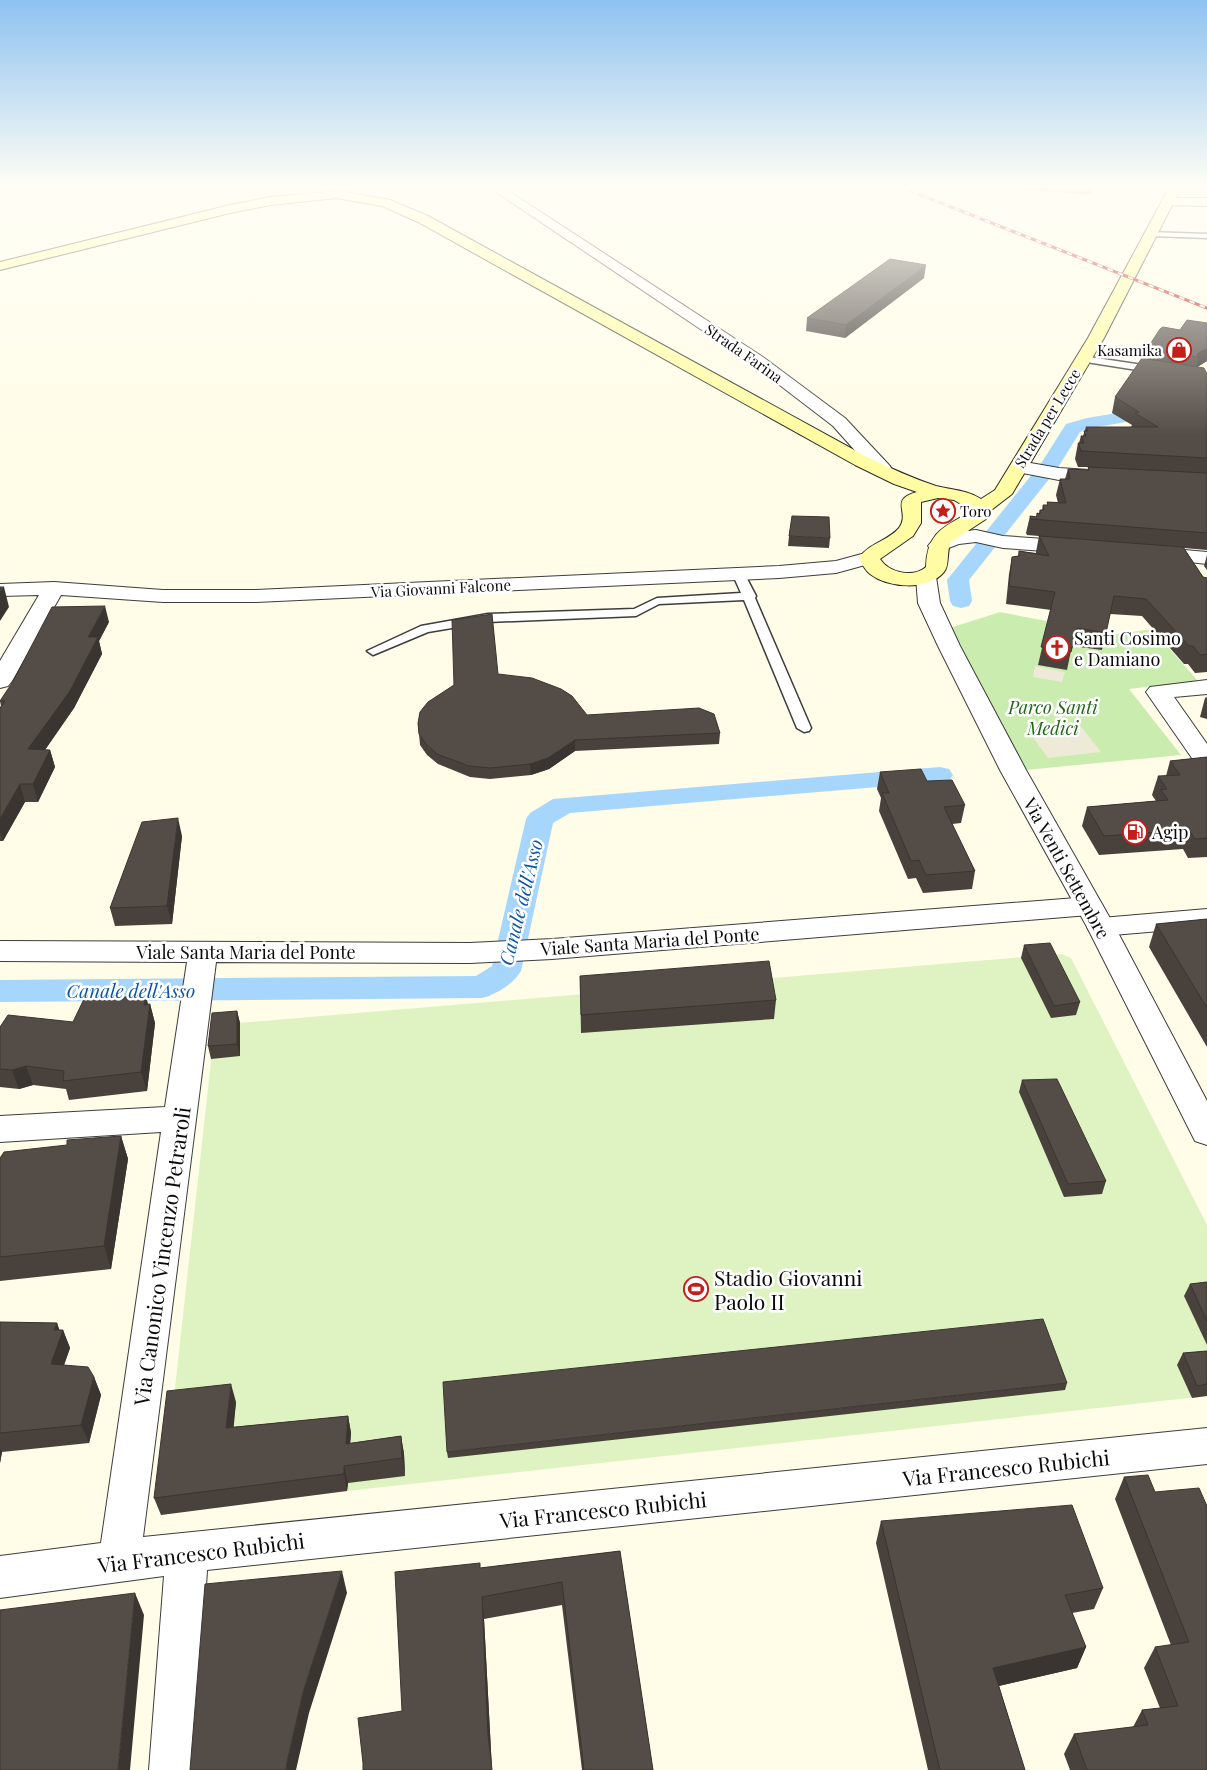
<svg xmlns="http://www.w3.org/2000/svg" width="1207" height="1770" viewBox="0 0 1207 1770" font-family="'Playfair Display',serif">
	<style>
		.green { fill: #caecaf }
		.pitch { fill: #def3c1 }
		.plaza { fill: #eeead8 }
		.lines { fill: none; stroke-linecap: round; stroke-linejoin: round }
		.canal { fill: #a7d6fc; fill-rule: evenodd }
		.service-casing { stroke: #3d3d3d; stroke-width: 3 }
		.minor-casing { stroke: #3d3d3d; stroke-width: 2 }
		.tertiary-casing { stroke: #3d3d3d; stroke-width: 2 }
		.secondary-casing { stroke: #2c2c2c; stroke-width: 2 }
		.service { fill: #fff; fill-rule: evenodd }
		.minor { fill: #fff; fill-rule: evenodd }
		.tertiary { fill: #fff; fill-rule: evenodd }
		.secondary { fill: #fffca3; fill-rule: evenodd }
		.rail-casing { stroke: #c51d18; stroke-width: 3 }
		.rail { stroke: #fff; stroke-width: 2; stroke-dasharray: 5.5; stroke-linecap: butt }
		.wall { fill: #48413c }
		.shaded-wall { fill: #3b3531 }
		.building { fill: #544c46; stroke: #3b3531 }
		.labels { text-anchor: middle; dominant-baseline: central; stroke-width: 5; stroke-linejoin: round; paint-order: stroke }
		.far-poi-label { font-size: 15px; fill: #0a0a0a; stroke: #fff; text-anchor: end }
		.far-street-label { font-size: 15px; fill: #0a0a0a; stroke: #fff }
		.poi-label { font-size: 18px; fill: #0a0a0a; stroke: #fff; text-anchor: start }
		.park-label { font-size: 18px; font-style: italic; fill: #216616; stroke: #fff }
		.street-label { font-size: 18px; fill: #0a0a0a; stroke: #fff }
		.water-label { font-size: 19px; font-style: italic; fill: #0b56a5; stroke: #fff }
		.near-street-label { font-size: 21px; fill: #0a0a0a; stroke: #fff }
		.near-poi-label { font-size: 21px; fill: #0a0a0a; stroke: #fff; text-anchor: start }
	</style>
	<rect width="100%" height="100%" fill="#fffce8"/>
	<!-- green -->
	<path class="green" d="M1000 612 1046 621 1067 670 1072 646 1105 636 1152 629 1198 681 1129 689 1181 755 1025 770 950 628Z"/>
	<!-- pitch -->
	<path class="pitch" d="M1061 954 1071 958 1207 1225V1396L347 1491 161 1515 215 1025Z"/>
	<!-- plaza -->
	<path class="plaza" d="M1035 666 1065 672 1062 682 1033 677Z
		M1079 724 1101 752 1048 758 1034 739 1036 728Z"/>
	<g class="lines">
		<!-- canal -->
		<path class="canal" d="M1207 398V408L1091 428 1080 432 1057 469 969 580 972 601 969 606 961 608 953 606 950 601 947 580 1042 462 1066 424 1087 418Z
			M940 767 949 769 953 775 949 781 570 813 553 823 521 971C513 984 497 994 482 998L0 1002V980L476 976 492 966 526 819 530 813 553 799Z"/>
		<defs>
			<path id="service" d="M1148 232 1207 234V238L1151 236H1148Z
				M1083 356 1156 367 1160 370 1156 373 1080 361V357Z
				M739 572 745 575 756 596 755 598 811 728 809 731 804 732 797 728 744 600 659 604 636 616 488 622 428 632 373 655 367 651 421 626 488 614 634 609 657 598 741 593 733 575Z"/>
			<path id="minor" d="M490 188H504L763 357 845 418 890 466 892 470 890 474H876L833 426 751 363Z
				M1168 198H1207V206L1163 205 1162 202Z
				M1019 461 1059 468 1104 471 1111 473 1113 477 1111 481 1104 483 1059 480 1012 471 1010 467 1012 463Z
				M976 530 1003 536 1073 541 1080 543 1083 547 1080 551 1073 553 1003 548 976 542 959 544 938 552 931 550 928 546C937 533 961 532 976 530Z
				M1151 547 1207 552V564L1144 557 1141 553 1144 549Z
				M869 552 876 554 879 558 876 562 836 573 779 578 256 602H163L61 595 12 681 8 686 0 688V661L39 595 0 596V584L54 582 163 590H256L779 566 836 561Z
				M1207 680V694L1174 697 1207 744V762L1194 761 1146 692 1150 687Z
				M1089 897 1099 900 1103 906 1099 912 1089 915 552 959 470 963 216 962 143 1537 1207 1428V1464L207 1570 195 1770H149L164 1576 0 1598V1556L101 1543 161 1132 0 1142V1116L165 1107 187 962 0 961V941L470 943 552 939Z
				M1207 909V927L1101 936 1091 934 1087 927 1091 920 1101 918Z"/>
			<path id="tertiary" d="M926 571 933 573 936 577 940 603 960 646 1026 770 1115 927 1207 1101V1145L1195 1141 1087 927 1000 770 938 646 918 603 916 577 919 573Z"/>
			<path id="secondary" d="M1169 188H1181L1104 338 1012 494 990 511 986 519 951 542C946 551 950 565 944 572 928 591 888 588 870 574 865 570 862 564 859 558 869 543 888 541 899 528 911 512 888 500 917 492L894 484 855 465 418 222 382 206 336 198 271 205 230 213 0 270V262L230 205 271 197 339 191 390 200 428 216 867 457C890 468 912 478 936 486 952 490 967 490 981 499L995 490 1088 338ZM938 498 954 500 971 510 970 512C944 527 927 532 926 567 913 578 889 573 880 559L913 536 921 523V502Z"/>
		</defs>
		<!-- service casing -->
		<use href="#service" class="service-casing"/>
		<!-- minor casing -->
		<use href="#minor" class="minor-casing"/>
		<!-- tertiary casing -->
		<use href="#tertiary" class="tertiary-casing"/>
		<!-- secondary casing -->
		<use href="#secondary" class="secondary-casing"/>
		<!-- service -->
		<use href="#service" class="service"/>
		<!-- minor -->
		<use href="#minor" class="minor"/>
		<!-- tertiary -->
		<use href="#tertiary" class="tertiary"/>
		<!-- secondary -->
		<use href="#secondary" class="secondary"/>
		<defs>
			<path id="rail" d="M903 188 1207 308"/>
		</defs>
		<!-- rail casing -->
		<use href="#rail" class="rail-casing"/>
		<!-- rail -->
		<use href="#rail" class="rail"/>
	</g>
	<!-- wall -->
	<path class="wall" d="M1008 188H1093L1091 195Z
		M924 278 845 338 806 331 807 318Z
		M1207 323V361L1197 367 1207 374V550L1184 548 1203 577 1207 578V672L1195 673 1188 664H1184L1142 616 1110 614 1102 650 1072 646 1067 670 1038 665 1051 610 1006 604 1009 574 1012 557 1018 556 1019 551 1036 553V552L1039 536 1027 535 1026 533 1030 516 1036 517 1037 513H1039L1040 510H1042L1043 505H1047V502L1058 503 1056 495 1060 479H1065L1068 469 1088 470V467H1078L1075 459 1078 443H1079L1081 436H1083L1086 427H1131L1132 425 1112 413 1115 397 1145 358 1147 349 1180 330Z
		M789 536 830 538 829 548 788 546Z
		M1207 555V570L1204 566Z
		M109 622 99 641 102 654 74 708 45 750H50L55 767 38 802H25L3 841H0V708L1 706 0 701Z
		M498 674 587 715 720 733 719 744 575 751 549 769 531 775 490 779 470 777 438 764 427 755 420 745 418 723Z
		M1207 697V719L1200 717 1205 698Z
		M1207 757V857L1188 858 1183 849 1099 855 1082 826 1087 807 1156 801 1152 795 1158 776H1166L1170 761Z
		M880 772 927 781 965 805 961 823 952 824 975 871 972 889 923 893 916 878 908 879 879 811 881 798 877 789Z
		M182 836 172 924 115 926 110 908Z
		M1207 919V1047L1149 947 1156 924Z
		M1024 945 1080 1002 1076 1015 1051 1018 1021 958Z
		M580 976 776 1000 774 1019 581 1033Z
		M146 996 148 1004H150L155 1023 147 1091 69 1100 66 1089 33 1085 19 1089 0 1087V1027L73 1022Z
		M237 1011 240 1023V1056L211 1059 208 1046Z
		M1022 1080 1106 1181 1102 1194 1064 1197 1019 1092Z
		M121 1136 128 1159 111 1269 0 1281V1158Z
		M1207 1282V1345L1184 1296 1190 1284Z
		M0 1322 57 1323 59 1330H63L70 1348 64 1365 94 1377 101 1395 89 1443 2 1452 0 1463Z
		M1207 1351V1396L1192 1398 1177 1365 1183 1353Z
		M1067 1383 1065 1390 448 1458 447 1452Z
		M236 1402 233 1427 348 1416 351 1433 350 1443 401 1436 404 1454 405 1476 348 1483 347 1491 161 1515 154 1498Z
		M1124 1477 1155 1492 1207 1506V1770H1070L1064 1754 1074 1734 1133 1727 1142 1710 1160 1708 1144 1668 1155 1647 1171 1645 1115 1499Z
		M881 1521 1103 1588 1094 1609 1072 1613 1086 1647 1077 1668 999 1686 1025 1770H928L876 1543Z
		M620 1551 653 1770H582L562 1605 484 1619 492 1770H363L402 1711 481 1568Z"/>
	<!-- shaded-wall -->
	<path class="shaded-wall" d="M926 265 924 278 845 338 846 325Z
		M1207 348V361L1196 368 1198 357 1197 354Z
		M4 587 9 607 0 621V592Z
		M105 606 109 622 99 641 102 654 74 708 33 767 28 749 88 637Z
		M575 740V751L549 769 531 775 530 764Z
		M50 750 55 767 38 802 33 784Z
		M20 784 25 802 3 841 0 832V819Z
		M178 818 182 836 172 924 167 906Z
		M146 996 149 1011 150 1004 155 1023 147 1091 141 1072Z
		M237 1011 240 1023V1056L237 1044Z
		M26 1066 33 1085 19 1089 12 1070Z
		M121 1136 128 1159 111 1269 104 1246Z
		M57 1323 61 1334 63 1330 70 1348 58 1382 51 1364 54 1330Z
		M94 1377 101 1395 89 1443 81 1425Z
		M231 1384 236 1402 232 1445 226 1428Z
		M348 1416 351 1433 349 1461 346 1444Z
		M401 1436 404 1454 405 1476 402 1458Z
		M0 1448 2 1452 0 1463Z
		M344 1466 348 1483 347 1491 344 1474Z
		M342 1571 347 1593 309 1713 296 1770H286L287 1762 303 1692Z
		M135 1593 144 1615 130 1770H118Z
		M482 1597 484 1619 492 1770 488 1735Z
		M1086 1647 1077 1668 985 1689 993 1668Z"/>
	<!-- building -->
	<path class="building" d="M890 259 926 265 846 325 807 318Z
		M1187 320 1207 323V348L1197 354 1198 357 1147 349 1160 329 1163 327 1180 330Z
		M1142 358 1204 368 1207 374V458L1081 451 1078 443H1084L1081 436H1086L1084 431H1088L1086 427H1158L1135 413 1139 412 1115 397Z
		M1088 467 1207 473V533L1031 519 1030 516 1037 517V513L1040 514V510H1044L1043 505H1048L1047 502 1066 503 1060 479H1070L1068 469 1089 470Z
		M792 516 829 517 830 538 789 536Z
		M1039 536 1183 547 1203 577 1207 578V654L1200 655 1193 646H1189L1146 599 1114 596 1106 633 1077 628 1071 652 1041 647 1055 592 1009 586 1012 557 1019 556V551L1049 556Z
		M0 587H4L0 592Z
		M105 606 88 637H98L70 691 28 749 50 750 33 784H20L0 819V708L5 701H0L12 683 52 607Z
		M492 614 498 674 532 678 561 689 572 696 587 715 699 708 714 714 720 733 575 740 548 758 530 764 490 768 469 766 437 754 426 744 419 734 418 723 420 712 428 702 454 685 452 620Z
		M1207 757V838L1195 839 1189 830 1104 836 1087 807 1168 800 1161 790 1167 789 1158 776 1180 775 1170 761Z
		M921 769 927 781 952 780 965 805 944 807 975 871 926 875 919 860 911 861 882 793H889L880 772Z
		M178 818 167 906 110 908 142 822Z
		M1207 919V1008L1156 924Z
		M1050 943 1080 1002 1054 1006 1024 945Z
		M769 961 776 1000 581 1015 580 976Z
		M146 996 144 1005 150 1004 141 1072 63 1081 64 1071 26 1066 12 1070 0 1069V1027L8 1015 73 1022 84 999Z
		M237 1011V1044L208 1046 212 1013Z
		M1057 1079 1106 1181 1068 1184 1022 1080Z
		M121 1136 104 1246 0 1257V1158L4 1152 67 1145V1140Z
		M1207 1282V1321L1190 1284Z
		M1043 1319 1067 1383 447 1452 443 1382Z
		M0 1322 57 1323 54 1330H63L51 1364 88 1367 94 1377 81 1425 0 1433Z
		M1207 1351V1384L1197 1386 1183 1353Z
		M231 1384 226 1428 348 1416 346 1444 401 1436 402 1458 344 1466V1474L154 1498 167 1391Z
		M1148 1475 1155 1492 1199 1488 1207 1506V1770H1087L1074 1734 1148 1725 1142 1710 1178 1706 1155 1647 1189 1642 1124 1477Z
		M1072 1505 1103 1588 1065 1595 1086 1647 993 1668 1025 1770H940L881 1521Z
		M620 1551 653 1770H584L562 1582 482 1597 488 1735 492 1770H363V1763L358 1718 402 1711 395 1572 480 1563V1568Z
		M342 1571 303 1692 287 1762 286 1770H190L205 1584Z
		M135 1593 118 1770H0V1610Z"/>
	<!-- sky -->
	<linearGradient id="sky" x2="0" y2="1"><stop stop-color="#8ec2f0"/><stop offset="0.43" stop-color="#fffef5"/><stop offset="1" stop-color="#fffef5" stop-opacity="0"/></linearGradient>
	<rect width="1207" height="435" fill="url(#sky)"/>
	<!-- icons -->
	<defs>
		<symbol id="shop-ring" viewBox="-11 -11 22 22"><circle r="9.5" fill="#fff" stroke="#c51d18" stroke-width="1.5"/><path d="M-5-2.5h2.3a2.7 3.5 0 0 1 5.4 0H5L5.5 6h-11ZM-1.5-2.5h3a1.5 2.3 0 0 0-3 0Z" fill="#c51d18"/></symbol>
		<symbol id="sight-ring" viewBox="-11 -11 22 22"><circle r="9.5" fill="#fff" stroke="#c51d18" stroke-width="1.5"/><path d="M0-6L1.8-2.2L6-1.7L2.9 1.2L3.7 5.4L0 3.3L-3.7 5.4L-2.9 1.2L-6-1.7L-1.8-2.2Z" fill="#c51d18"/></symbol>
		<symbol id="church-ring" viewBox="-11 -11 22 22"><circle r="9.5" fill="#fff" stroke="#c51d18" stroke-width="1.5"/><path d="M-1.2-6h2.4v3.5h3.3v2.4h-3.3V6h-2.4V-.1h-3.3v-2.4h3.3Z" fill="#c51d18"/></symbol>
		<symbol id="fuel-ring" viewBox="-11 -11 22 22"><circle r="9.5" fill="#fff" stroke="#c51d18" stroke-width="1.5"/><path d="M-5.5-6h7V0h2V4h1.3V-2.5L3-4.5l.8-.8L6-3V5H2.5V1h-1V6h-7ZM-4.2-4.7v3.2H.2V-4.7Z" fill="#c51d18"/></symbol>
		<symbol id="stadium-ring" viewBox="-11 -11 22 22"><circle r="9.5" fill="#fff" stroke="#c51d18" stroke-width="1.5"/><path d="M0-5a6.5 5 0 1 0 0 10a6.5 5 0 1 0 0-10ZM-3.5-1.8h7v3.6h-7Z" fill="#c51d18"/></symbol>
	</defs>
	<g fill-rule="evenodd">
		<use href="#shop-ring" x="1165" y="336" width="28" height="28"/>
		<use href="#sight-ring" x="929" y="497" width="28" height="28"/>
		<use href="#church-ring" x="1043" y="634" width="28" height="28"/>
		<use href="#fuel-ring" x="1121" y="818" width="28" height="28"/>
		<use href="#stadium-ring" x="682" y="1275" width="28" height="28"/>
	</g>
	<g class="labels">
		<!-- far-poi labels -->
		<g class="far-poi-label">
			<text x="1162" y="350">Kasamika</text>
			<text x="960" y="511" text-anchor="start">Toro</text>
		</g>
		<!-- far-street labels -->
		<g class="far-street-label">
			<text transform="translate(744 353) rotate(35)">Strada Farina</text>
			<text transform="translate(1047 418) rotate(-59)">Strada per Lecce</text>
			<text transform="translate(441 588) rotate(-3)">Via Giovanni Falcone</text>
		</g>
		<!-- poi labels -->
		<g class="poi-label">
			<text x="1074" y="638">Santi Cosimo<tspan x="1074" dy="21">e Damiano</tspan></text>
			<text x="1152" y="832">Agip</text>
		</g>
		<!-- park labels -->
		<g class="park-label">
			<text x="1053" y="707">Parco Santi<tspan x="1053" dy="21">Medici</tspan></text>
		</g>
		<!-- street labels -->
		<g class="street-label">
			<text transform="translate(1067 868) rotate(61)">Via Venti Settembre</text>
			<text transform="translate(650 941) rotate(-4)">Viale Santa Maria del Ponte</text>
			<text x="246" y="952">Viale Santa Maria del Ponte</text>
		</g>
		<!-- water labels -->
		<g class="water-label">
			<text transform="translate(520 902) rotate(-76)">Canale dell'Asso</text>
			<text x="131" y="990">Canale dell'Asso</text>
		</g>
		<!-- near-street labels -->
		<g class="near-street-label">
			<text transform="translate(161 1256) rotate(-82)">Via Canonico Vincenzo Petraroli</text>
			<text transform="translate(1006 1467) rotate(-6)">Via Francesco Rubichi</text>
			<text transform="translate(603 1509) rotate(-6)">Via Francesco Rubichi</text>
			<text transform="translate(201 1552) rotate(-7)">Via Francesco Rubichi</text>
		</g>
		<!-- near-poi labels -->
		<g class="near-poi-label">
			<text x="714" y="1277">Stadio Giovanni<tspan x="714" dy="24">Paolo II</tspan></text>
		</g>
	</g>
</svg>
